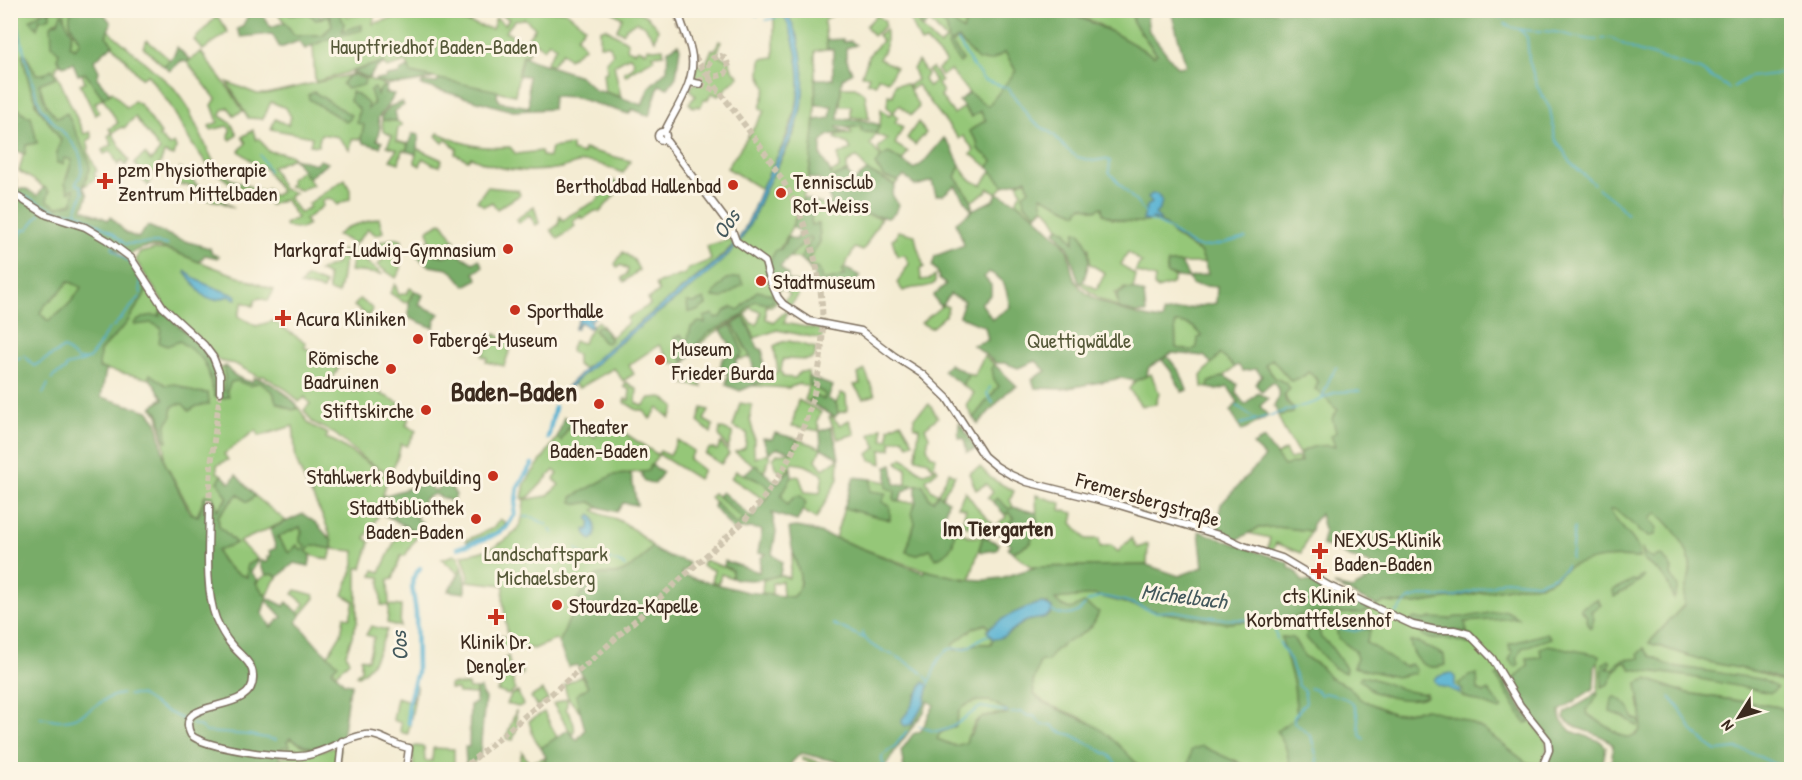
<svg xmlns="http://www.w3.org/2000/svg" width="1802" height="780" viewBox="0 0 1802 780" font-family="'Patrick Hand',sans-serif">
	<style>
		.green { fill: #95c778; stroke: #68784b; stroke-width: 1.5; fill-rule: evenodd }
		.forest { fill: #78ac68; stroke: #5a6b43; stroke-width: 1.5; fill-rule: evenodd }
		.water { fill: #54b1d2; stroke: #486e78; stroke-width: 1.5 }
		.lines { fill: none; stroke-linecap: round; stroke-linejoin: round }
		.stream { stroke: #54b1d2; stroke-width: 1.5 }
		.river { stroke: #54b1d2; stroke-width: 4.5 }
		.major-tunnel { stroke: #cfc5af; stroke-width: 6; stroke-dasharray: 6 3; stroke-linecap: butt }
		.major-casing { stroke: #7c6e5d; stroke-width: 9 }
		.major { stroke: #fff; stroke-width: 6 }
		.poi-dot { fill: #c8321e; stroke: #fcf5e5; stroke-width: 2 }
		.labels { text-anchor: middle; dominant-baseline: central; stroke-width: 6; stroke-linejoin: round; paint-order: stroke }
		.park-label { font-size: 21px; fill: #565939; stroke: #fcf5e5 }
		.poi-label { font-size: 21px; fill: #3b2a1e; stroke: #fcf5e5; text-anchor: start }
		.street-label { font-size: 21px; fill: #3b2a1e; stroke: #fcf5e5 }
		.water-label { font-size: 22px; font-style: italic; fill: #44595d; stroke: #fcf5e5 }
		.neighbourhood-label { font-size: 22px; font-weight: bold; fill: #3b2a1e; stroke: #fcf5e5 }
		.district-label { font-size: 27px; font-weight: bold; fill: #3b2a1e; stroke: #fcf5e5 }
	</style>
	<rect width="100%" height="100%" fill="#fcf5e5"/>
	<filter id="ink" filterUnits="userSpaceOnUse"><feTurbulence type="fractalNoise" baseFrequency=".0167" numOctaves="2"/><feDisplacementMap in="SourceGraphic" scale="12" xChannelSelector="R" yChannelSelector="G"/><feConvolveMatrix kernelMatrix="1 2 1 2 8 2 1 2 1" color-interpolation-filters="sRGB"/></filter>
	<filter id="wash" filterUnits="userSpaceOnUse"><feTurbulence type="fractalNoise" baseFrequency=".008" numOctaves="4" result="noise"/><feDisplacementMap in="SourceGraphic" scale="24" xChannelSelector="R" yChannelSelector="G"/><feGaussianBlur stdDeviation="1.35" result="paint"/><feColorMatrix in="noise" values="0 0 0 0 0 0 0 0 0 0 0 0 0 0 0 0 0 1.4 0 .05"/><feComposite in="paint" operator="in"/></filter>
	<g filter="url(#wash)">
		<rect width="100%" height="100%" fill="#f4ecd3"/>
		<!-- green -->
		<path class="green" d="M20 11H44L39 15 38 22 50 12 47 11H72C65 21 75 33 80 42L75 49 69 46 72 33 63 18 53 23 56 49 59 53 57 59 61 64 56 66 57 69 55 70 84 134 90 132 92 138 87 141 89 148 88 152 97 171 94 173 96 178 83 187 90 169 67 114 57 118 46 105 39 83 56 77 36 74 25 53 28 76 38 103H35L61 140 57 153 72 160 65 183 75 189 73 203 57 207 46 200 49 192C39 182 30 178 19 171L26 145 37 143 27 116 11 102 10 17 19 41 21 40 17 14Z
			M276 11H286L292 15 308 13 316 20 329 15 332 26 322 35H294Z
			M338 11H346L347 16 358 15 360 11H375L373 24 403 15 426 12 492 29 496 18 505 25 509 19 494 11H565L585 27 577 37 585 47 569 59 562 52 552 65 546 63 556 47 549 42 544 49 535 42 526 56 523 55 515 95 410 73 407 62 387 68 382 62 315 82 313 45 359 27 342 31 344 23ZM525 19 535 28 521 47 517 37 505 32 515 20Z
			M454 11 465 12V11H474L471 22 449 17Z
			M611 11C635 10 644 9 658 29L655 40 644 25 636 22 627 27 623 33 617 30 622 18Z
			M786 11H833L834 14 824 21 827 49 815 51C816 127 818 206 766 267L779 300 771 306H766V319L774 322 785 312 787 313 784 323 823 330 822 339 777 330 755 338 744 316 712 334 700 344 682 367 675 362 672 364 659 345 629 365 634 374 623 381 614 368 579 388 573 384 593 366 590 364 584 369 577 365V355L570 351 574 341 583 343 593 325 598 321 611 337 628 323 627 318 650 305 648 299 659 292 656 284 685 274 688 269 711 260 707 246 730 239 734 244 713 264 628 332 629 335 721 261C745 239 752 217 766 188 776 167 792 145 798 122 808 86 804 44 786 11ZM750 308 761 312 757 325 751 323 746 315Z
			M916 11H928L931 13 918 24 940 46 946 40 930 21 935 17 947 27 949 44 963 60 951 43 959 39 991 61 1005 52 1016 71 988 107 969 93 950 70 942 76 937 70 946 62 926 41 921 43 909 17 914 20 919 14Z
			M952 11H956L961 17 967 11V19L963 31 946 17Z
			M1066 11H1132L1133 22 1157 55 1154 56 1096 23Z
			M783 12C817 83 793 125 761 189L727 168 765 111 760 108 766 88 760 74 761 59 774 57V15Z
			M877 15 885 21V26L873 36 866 26Z
			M217 16 228 32 203 50 194 40Z
			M605 28 628 42 627 49 635 52 638 49 646 52 648 48 654 49 663 48 664 54 652 55 654 59 633 70 626 76 624 72 632 68 634 61 630 56 614 65 621 97 605 92 603 73 607 72 606 61 613 53 609 45H600V30Z
			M886 29V46L879 59 896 67 888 81 878 77 876 84 867 82 869 76 862 75 869 55 882 41 878 35Z
			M108 30 174 88 186 104 214 163 230 179 264 192 268 189 273 196 281 192 265 168 258 166 239 151 246 143 242 137 253 130 256 140 259 138 268 151 292 155 293 158 272 167 283 189 295 193 288 197 300 213 310 207 308 204 345 179 350 190V199L337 205 334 200 328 198 322 201 323 206 305 220 308 224 301 229 286 227 285 224 297 218 285 199 270 205 266 199 229 182 211 169 192 144 170 105 148 75 141 78 106 37Z
			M147 40 170 60 164 66 143 47Z
			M719 41 721 42 717 55 729 60 732 69 739 76 718 96 712 93 707 100H704L700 107 697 106 694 108 689 103 696 96 690 90 692 85 700 82 695 79 696 63 701 67 705 66 712 49 715 50Z
			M201 52 232 93 243 111 234 115 228 107 224 109 220 116 231 123 237 134 231 140 229 138 230 129 227 126 211 130 209 126 218 122 212 105 216 99 187 62Z
			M918 61 927 74 924 80 929 87 935 81 928 71 932 68 942 81 938 84 943 92 940 95 954 114 963 108 972 117 980 111 986 121 977 141 978 149 993 161 988 167 971 154 974 150 963 136 959 139 917 85 910 90 919 107 911 115 899 105 893 113 898 117 895 122 903 127 895 144 908 152 902 161 889 153 881 157 875 165 885 177 898 181 895 185 867 171 857 157 847 163V172L833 178 830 173 839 169 838 155 851 149 848 144 835 138 836 135 852 133 848 128 861 126 876 133 880 125 881 109 889 116 892 111 887 107 888 95 893 96 895 84H907L910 89 909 85 917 80 913 69ZM876 134 887 139 878 148 881 157 870 144Z
			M85 72 103 98 112 91 127 108 134 101 140 104 161 134 159 136 169 146 174 143 176 148 174 156 164 153 158 170 151 173 149 186 139 177 143 173 134 163 145 154 151 161 160 150 135 117 124 128 122 127 112 133 129 161 125 166 122 160 118 165 111 151 104 154 102 150 112 145 108 136 112 133 109 129 118 123 103 98 95 103 99 113 95 115 80 84 85 82 82 74Z
			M354 74 383 84V86C372 101 364 121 361 139H352L350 150 338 137 321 134 318 146 310 145 312 137 271 129 275 119 288 125 291 117 286 108 271 102 263 119 248 118 227 82 257 94H266Z
			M841 87H855L865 94 869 119 851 117V106H840Z
			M382 120 397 121 402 125 398 128 396 141 408 144 406 151 402 150 399 163 390 160 397 149 387 146 392 136 383 131Z
			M918 122 926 133 915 145 907 138Z
			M438 133C465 145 480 149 510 147L516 154 541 151 542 156 549 157 551 148 572 145V151L583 154 584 149 631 161 623 173C612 169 599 162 588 162 576 161 571 166 561 168 530 174 499 171 471 157L468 160 455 154 457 149 446 139 443 143 436 136Z
			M416 148 442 160 440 166 432 164 423 158 420 166 415 163Z
			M960 165C965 176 970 181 982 185L991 171 1004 186 997 193 988 188 986 192 972 201 955 177Z
			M180 168 207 195 213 190 223 200 234 208 221 202 198 198V187L177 184Z
			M302 170 313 185 300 190 288 186 292 183 290 179Z
			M1026 179 1029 191 1023 195 1025 204 1036 213 1041 196 1077 213 1082 206 1095 210 1102 206 1112 219 1147 222 1152 219 1164 224 1175 236 1201 253 1205 263H1168L1166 273 1175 277 1172 284 1158 289 1154 286 1155 278 1135 272 1139 264 1142 263 1128 252 1121 264 1136 276 1133 289 1124 288 1122 291 1115 293 1119 308 1100 299 1079 283 1083 282 1097 289 1105 273 1090 264 1089 248 1075 245C1071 236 1066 233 1059 227 1053 220 1053 213 1044 208L1036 216 1016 202 1021 191 1017 183Z
			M613 181 629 187 627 192 620 189 600 212 595 211 583 219 581 216 573 221 575 226 558 239 551 230 558 225 560 216 563 221 570 215 596 201 603 193 606 194Z
			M487 187 518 190 520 195 497 209 492 202 484 206 477 201Z
			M815 202 841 210 849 204 858 213 881 218 863 251 855 248 842 271 846 274 835 279H820L806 263 820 242 819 224 811 225V212Z
			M534 206 539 223 536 225 529 215 519 223 517 219Z
			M379 218 383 232 376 235 368 229 355 244 337 235 348 227Z
			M442 222 455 241 441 244 443 256 421 251 415 245 420 242H430L428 230Z
			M898 231 915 235 917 246 924 267 920 269 921 280 930 279 935 275V283C926 290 914 285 903 291L897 283 909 264 905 255 897 256 892 239 896 237Z
			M810 235 812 239 800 259 789 257Z
			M394 238 402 240 401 269 396 278 377 265 382 261V254L386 250 377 243Z
			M352 245 364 260 382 274 350 271 352 260 345 258C342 270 342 282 338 294L329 291 328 276 319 271 336 264 341 250 347 252Z
			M155 249 169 250 274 290 268 301 261 298 256 299 253 306 243 302 238 316 256 326 273 321 306 343 304 347 339 367 332 380 353 391H380L381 394 410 408 409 413 397 406 395 408V411L409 419 406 425 416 431 407 446 401 444C398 455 397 466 387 472L365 460 335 434 312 422 304 410 310 404 305 397 299 402 287 390 264 376 259 377 235 364 219 361 201 340 168 310 136 261 139 253Z
			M623 252 634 260 639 270 624 282 622 278 627 274 628 269 621 265 617 267 615 264Z
			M307 277 325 284 323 290 300 285Z
			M773 277 784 284 787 279 802 285 797 297 790 306 783 301 790 295 784 288 776 291 769 278Z
			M68 281 81 287C75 300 60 314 48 321L40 313C45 299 62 295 68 281Z
			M395 284 399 295 407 293 410 288 415 291 409 300 405 303 390 293Z
			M148 289C166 321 199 338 217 370L226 366C231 375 242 381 252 382L254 378 264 380 285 393 297 405 309 424 328 434 326 438 336 442 388 476 377 518 365 538 370 542 362 568H357V622L346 654 349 661 336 674 332 669 328 655 341 634 344 617 350 618 354 601 343 595 354 565V551L333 549C329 518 305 490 296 459 294 449 295 437 293 426L259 436 256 430 224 454 228 460 217 465V472L222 475 218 482 228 497 217 510 216 504 205 495 197 516 192 513 164 461 165 449 158 415 152 408 166 394 150 379 99 368 100 351 126 324Z
			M360 299 373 309 368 316 354 306Z
			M943 305 948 307 946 315 931 328 921 323Z
			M1175 323C1188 323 1195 326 1203 336L1197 348 1191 351 1176 348Z
			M733 324 745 348 752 357 736 360 743 353 731 325Z
			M495 334 512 344 504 366 486 362 488 358 482 356Z
			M789 341 816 348 814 358 807 360 783 359 781 371 783 377 795 378 800 372H808L810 385 825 393 824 400 814 395 809 402 805 400 808 386 799 384 788 388 753 386 763 381 764 375 778 372 774 346 782 342Z
			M1220 354 1235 367 1224 376 1209 382 1208 388 1202 387 1201 376Z
			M984 356 994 364 992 368 999 386 973 418 966 405 974 393 962 385 969 374 974 376Z
			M1272 359 1291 381 1309 372C1322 383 1324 400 1339 410L1335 446 1305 450 1299 454 1284 430 1277 413 1282 415 1294 408C1284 400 1284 395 1286 383L1275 378 1265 364Z
			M719 368 715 376 706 375 699 379 702 387 685 384 694 380 693 376 696 373Z
			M865 370 875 395 863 399 854 385 860 384 858 374Z
			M1151 374 1159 393 1156 404 1141 406 1129 389 1135 381Z
			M626 382 637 389 636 403 643 406 650 398 662 397 675 407 670 418 658 408 650 419 643 410H637L624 402 625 399 629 400 630 390 624 387Z
			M841 393 846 395 847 411 838 413 836 403Z
			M798 400 821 412 817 421 820 431 792 426Z
			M740 403 752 405C747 425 753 422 754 438 754 446 753 450 755 458L768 453 770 457 764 472 735 452 745 448 747 433 733 427Z
			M929 404 938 417 925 428 929 436 927 447 930 455 936 457 933 468 928 461 916 458 919 428 914 426V417Z
			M702 408 709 410 704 420 713 425 711 433 698 422Z
			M831 416 840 425 849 420 855 434 838 439 829 417Z
			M572 421 581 427 580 429 595 437 607 422 611 424 658 455 648 471 613 475 572 498V502L579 504 590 502 599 507 594 510C601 516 609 516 616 519 630 525 641 535 652 546 646 557 631 569 619 573 611 576 603 572 596 576L578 598 559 644 556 639 534 649 520 646 508 649 507 647 497 646 500 636 508 637 503 601 504 585 467 581 469 576 462 555C482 553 510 544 520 524 524 518 523 508 524 500L547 496 559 485 554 479 558 474 554 470 529 497 522 499 525 483 557 438 561 440Z
			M901 422 913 442 908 445 903 438 891 441V449L881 450 882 464 871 460 868 454 877 447 870 435 882 427 883 440 889 439V428Z
			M720 428 733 433 728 449 719 435Z
			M798 439 821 448 816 460 823 469 839 458 838 479 816 519 802 510 806 503 794 497 787 506 781 495 792 477 799 476 805 492 820 493 823 474 805 465 793 463 784 475 775 467 773 459 777 454 793 452Z
			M677 440 694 451 689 459 703 470 698 479 658 454 660 451 670 456Z
			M721 443 729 454 721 464 705 454 710 448 717 450Z
			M1285 450 1290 459 1298 457 1300 462 1284 466 1275 456Z
			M902 458C911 461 914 470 924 473L933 470 936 467 938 470 926 480 931 489 938 494 949 472 955 475 942 497 938 495 934 501 929 498 923 485H906V468L900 466 897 462Z
			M980 467 992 479 1014 491 1010 500 1013 507 1009 510 997 498 993 502 988 498 993 492 986 484 976 490 969 473Z
			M736 471 764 483 772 491 765 500 731 478Z
			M871 479 887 482 895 491 894 500 900 502H916L912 512 915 523 906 552 916 554 930 549 953 544 955 530 971 537 983 536 970 579C923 574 879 554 835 538L844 508 890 519 882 502 870 491Z
			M965 491 979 510 994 525 992 527 972 517 969 527 962 523 966 509 958 506Z
			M713 493 718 496 743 519 736 525 710 497Z
			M238 494 247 502 255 496 286 521 239 542 258 559 247 565 248 577C233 573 223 565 217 551L236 543 219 526 218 516Z
			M1036 495 1061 503 1060 510 1074 513 1072 523 1086 539H1099L1100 547 1111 545 1118 552 1131 538 1138 548 1148 544 1147 565 1031 567 1013 552 1031 543 1033 526 1037 522Z
			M1614 508 1638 528 1657 513C1672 526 1694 551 1690 573 1688 586 1682 591 1684 605L1649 643 1710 662 1757 672 1787 684 1791 689V713L1789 714 1779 707 1686 693 1681 690 1638 700 1643 721 1639 732 1628 738 1622 736 1587 714 1586 710C1603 695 1598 676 1598 656L1541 657 1528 665 1510 684 1506 685 1546 741 1547 749 1540 765 1527 763 1481 728 1423 709 1394 714 1360 699 1348 686 1330 678 1321 667 1304 656 1293 638 1282 637 1294 685 1297 716 1278 731 1286 748 1291 769H1251L1235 760 1190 761 1188 769H1142C1121 749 1102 726 1073 714 1060 709 1041 705 1033 692V683L1040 661 1048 660C1056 644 1076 636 1092 627L1070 609 1061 605 1054 599 1095 595 1159 612 1226 623 1285 619 1309 614 1362 613 1384 602 1416 604 1521 586C1534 587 1546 586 1556 577 1561 573 1565 568 1571 566 1596 557 1614 556 1640 558 1638 535 1619 531 1610 510Z
			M1008 512 1014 518 999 533 994 527 1006 517 1005 515Z
			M500 519 506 523C499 535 480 538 467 542L466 540 493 528Z
			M402 526 419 533 405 556H401L393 579 388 580 389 605 401 606 400 627 387 623 389 606 381 605 380 577 372 576 374 570 380 572Z
			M300 527 306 546 302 551 297 545 289 553 276 537Z
			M1276 527 1311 531 1301 553 1276 543 1272 552 1267 551 1270 538 1248 533 1258 528Z
			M313 545 332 549 329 560 311 555 306 551Z
			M793 553 800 575 799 591 792 597 783 596 782 581 772 583V594L762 593 763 580 780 575 789 578Z
			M454 555 458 556 462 566 459 574 442 559Z
			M704 560 732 570V578L721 574 719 583 712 582 714 570 702 566Z
			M272 574 278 577 274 581 267 597 256 583 266 575Z
			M296 590 314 595 315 598 301 615 298 613 305 604 293 594Z
			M986 624 989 628 987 631 993 639 991 644H976L955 651 953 644 974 628Z
			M371 626 387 630C380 647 375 667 358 676L356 675 361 670V658L368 660 374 637 366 635Z
			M508 656 511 670 521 667 523 674 512 678 515 690 508 695 497 691 504 682 498 676 496 669 504 667 503 660Z
			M581 676 588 687 576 695 581 713 568 698 566 709C572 716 577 727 573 736L553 704 568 698 564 685Z
			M450 684 468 685 469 689H476V694L458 693 457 689H450Z
			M417 685 408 734 400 732 401 723 393 720 397 697 412 702Z
			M542 690 548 700 537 707 531 697Z
			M518 692 523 705 518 707 507 704 511 695Z
			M977 701H990L1008 711 1007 713C996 715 980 713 974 724 971 730 970 736 966 743L955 746 937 739 940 733 956 726C959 707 959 707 977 701Z
			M516 710 517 727 513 740 506 738Z
			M544 712 557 737 541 748 533 736 529 721Z
			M290 738 305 747 318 749 303 755 278 754 283 747 290 746 287 742Z
			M416 746 424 747 425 761H432L433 748 454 749V766L452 769H414L412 748Z
			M338 747 340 750 337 769H283L279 758Z
			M522 752 529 763 546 757 542 769 512 770 513 764H519Z
			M803 757 842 769H830L802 760Z"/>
		<!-- forest -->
		<path class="forest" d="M251 10 259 11 271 27 285 22 294 35H323L332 26 330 15 316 20 308 13 292 15 286 11H317L320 16 331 11H338L344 23 342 31 362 25V30L325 40 305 49 299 41 280 48 272 34 241 37 237 29 242 27Z
			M10 11H20L17 14 21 40 19 41 11 17Z
			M44 11 50 12V17L44 20 40 19 37 29 30 20Z
			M72 11H102L111 23 106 36 113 44 94 61 99 71 97 78 110 93 103 98 85 73 78 75 73 63 63 66 57 59 59 53 52 45 51 25 58 22 61 14H65L64 18 72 33 69 46 75 49 80 42C76 33 65 21 72 11Z
			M928 11H941L963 31 967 19 966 11H1066L1114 33 1154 56 1157 54 1133 22 1132 11H1146L1149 31 1177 67 1186 66 1171 11H1791V689C1776 670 1731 668 1708 662 1688 656 1668 649 1649 643L1684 605C1682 592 1688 585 1690 573 1694 552 1672 526 1657 513L1650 519 1657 528 1655 535 1649 536 1638 531 1637 528 1614 509 1610 510C1619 531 1638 535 1640 558 1614 556 1596 557 1571 566 1565 568 1561 573 1556 577 1546 586 1534 587 1521 586L1416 604 1384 602 1377 606 1334 585 1352 589 1376 576 1377 568C1368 562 1360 560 1350 557 1340 553 1332 548 1322 545L1324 530 1320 514 1312 524 1311 531 1276 527 1258 528 1237 540 1200 526 1203 520 1217 523 1221 504 1265 457 1253 445 1264 439 1284 466 1301 462 1299 454C1311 445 1321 445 1335 446L1331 436 1336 432 1332 418 1338 410C1329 404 1325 395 1315 389L1318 383 1315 377 1308 372 1303 377 1291 381 1272 359 1265 365 1275 378 1286 383 1290 389 1284 395 1286 402 1294 408 1293 413 1281 415 1278 413 1274 406C1280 397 1280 390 1273 382L1262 392 1255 384 1262 376 1256 369 1243 371 1238 365 1235 367 1220 354 1212 364 1204 356 1172 353 1167 356 1180 372 1187 390 1182 392 1171 371 1162 360 1167 356 1149 367 1146 376 1135 381 1122 378 1063 389 1035 388 1032 379 1046 371 1036 361 1018 368 1005 363H996L973 345 988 340 985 327 959 316 964 301 950 294 943 305 940 306 933 296 946 284 939 279 937 271 932 266 935 256 964 245 956 222 972 211 955 185 943 195H936L932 181 916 186 904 176 898 181 885 177 875 165 881 157 889 153 914 169 923 163 944 138 951 147 960 165 955 177 972 201V210L994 200 997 193 1016 202 1039 219C1044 227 1058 236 1065 246 1072 257 1069 272 1076 282 1089 303 1139 317 1161 320L1163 319V313L1216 303 1217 287 1192 285 1189 278 1177 277 1166 273 1168 263H1181L1189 278 1208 274 1201 253 1175 236 1164 224 1152 219C1140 226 1115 220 1103 214L1102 207 1095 210 1082 206 1077 213 1041 196 1043 208 1036 214 1025 204 1023 195 1029 190 1026 179 1004 186 988 167 993 161 978 149 977 141 969 131 986 120 980 111 972 117 959 101 969 93 988 106 1016 71 1005 52 991 61 978 60 958 39 951 43 963 60 959 63 948 46 949 43 947 27 935 17 923 27 919 23 930 13ZM989 272C1007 280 1006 290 1010 307L992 319 981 303 991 295V285L984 277ZM1175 323C1188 323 1195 326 1202 336L1198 338 1197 347 1191 351 1176 348Z
			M843 39V42L851 41 856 45 846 48V58L852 72 842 79 838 119 861 120 880 125 876 133 862 132 861 126 848 128 837 126V128L846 132 829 135 821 143V155L833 177 847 172 854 181 867 171 895 185 892 194 898 205 895 213 888 218 858 213 849 204 841 211 829 207 831 201 820 180 809 178 815 120 830 118 832 106 816 105 815 79H833V49H827L826 40Z
			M678 44 680 48 676 77 668 88 659 85 649 116 632 109 629 114 574 97 553 96 552 109 513 111 421 85 423 82 437 83 439 79 498 91 497 96 500 102 529 107 528 76 518 75 523 55 531 60 580 76 596 91 605 92 642 105 649 87 667 70 668 50Z
			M177 47 190 60 187 62 181 61 170 71 164 66 174 55Z
			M24 53 36 74H44L52 69 56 77 39 84 46 105 57 118 67 113 89 161 90 169 83 187 88 195 83 209 108 220 111 217 126 233 138 238 148 226 178 239 210 248 212 254 219 256 217 258 205 255 199 262C176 253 153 237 130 255L112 247 134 265 148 289 126 324 100 351 99 368 106 370 101 397 148 411 157 422 165 463 190 513 198 516 205 495 213 496 217 510 228 498 218 482 222 475 230 483 236 475 255 496 247 502 238 494 218 516 219 526 236 543 217 551C222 565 233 573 247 577V565L258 559 259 560 251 572 258 580 256 583 267 597 262 613 271 627 282 617 268 602V598L284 606 287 602 301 615 297 622 320 648 338 664 332 670 344 683 352 684 348 694 342 739C318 749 313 752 290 738L287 742 290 747H283L278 751 283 769H11V194L47 213 20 197 18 191 17 194 11 190 10 172 16 179 17 189H27L37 196 44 187 49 192 47 200 57 207 73 203 74 189 69 192 65 183 72 160 64 158 63 164 57 163V153L61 140 35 102H37L30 87 22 55ZM68 281 81 287C75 300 60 314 48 321L40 313C45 300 62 295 68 281Z
			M382 62 384 63 375 69 369 78 352 72Z
			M409 67 411 73 434 78C417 82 394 88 375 81L376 79H385L387 76 399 74 401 70Z
			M354 75 365 79 364 85 347 89 342 84 347 77Z
			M383 86H387L385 93 394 94 391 101 378 118 380 127 377 140 382 142 380 147 364 143 361 139 364 125 357 123 359 109 350 101 351 92 357 94 368 104V109L374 103 370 90 375 88 377 95Z
			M314 92 351 115 350 119 346 122 309 99 308 95Z
			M10 102 27 116H31L37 143 26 145 25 154 11 150Z
			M402 102 404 105 395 111 397 121 382 120V116L389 107Z
			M412 134 419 135 416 154 406 151Z
			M293 158 316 164 320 160 328 163 308 178Z
			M804 198 815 202 811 212V225L819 224 820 242 806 263 818 269 821 273V279C829 282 837 278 845 275L842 272 845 268 860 276 856 282 836 287 812 282 815 275C809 269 807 263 800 259L812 239 810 236 780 267 788 275 786 282C776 278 771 274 768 264L776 250 781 249 788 237 796 240 800 231 792 227Z
			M1059 227 1066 231 1074 243 1075 232H1080C1092 252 1091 260 1083 282L1079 283 1068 247 1055 231Z
			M421 251 443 256 457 253 473 263 479 259 483 267 474 273 478 279 465 286 455 274 448 269 429 266 416 256Z
			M740 277 743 284 723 298 713 297 714 293 726 279Z
			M1126 289H1133L1144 294 1146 313H1135L1119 308 1117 295Z
			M415 291 423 295 419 305 440 314 435 319 434 328 409 318V300Z
			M757 291 772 294 774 301 767 304 755 301 747 308 744 315 708 333 694 347 684 362 679 356 682 345 674 338 681 335 687 342 691 327 699 322 705 323 704 317 713 314 715 318 721 317 725 311 732 307 739 310Z
			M704 299 706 305 697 311 688 312 687 302 694 303Z
			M160 312H164L202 348 214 367 219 392H223L225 378 224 370 226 366C231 375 242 381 252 382L254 378C272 381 285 393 297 405V409L292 410 276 402 273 392 259 382 250 386 237 381 231 382 227 391 229 396 224 398 215 397C210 384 210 366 199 356 193 350 186 347 180 341L167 346 159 343 161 328 152 323 135 325 134 323C143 317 149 314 160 316Z
			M744 317 758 348 763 350V381L740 391 726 385 728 374 720 370 722 359 734 351 721 330 731 325 743 353 736 360 737 374H754C753 355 741 341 733 324Z
			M597 326H601L611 340 607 343 603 342 594 330Z
			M949 364 969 374 962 385 943 371Z
			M994 364 1017 386 1008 391 978 424 973 418 999 386 994 380 992 368Z
			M150 374 166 385 176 384 194 392 208 393 209 404 197 406 189 411 183 404H177L172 407V416L166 424 167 441 164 440 160 416 153 406 164 399 149 377Z
			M1224 376 1237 384 1236 393 1245 405 1258 393 1268 399 1260 406 1268 416 1242 431 1231 411 1238 402 1228 387 1218 390 1208 388 1209 382Z
			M808 377 833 386 828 399 836 403 838 413 835 417 809 402 814 395 824 400 825 394 810 385Z
			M564 417 572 421 561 441 557 438Z
			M959 423 962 426 976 449 967 452 964 438H958Z
			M831 427 836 443 839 458 821 448 820 431Z
			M775 433 798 439 793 452 778 448 768 453 763 438 772 439Z
			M892 464 895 484 914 485 902 493 900 502 894 500 895 491 887 488V466Z
			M651 465 663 472 655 484 644 481 641 472 648 471Z
			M756 465 777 484 791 468 792 477 781 495 787 505 794 497 800 495 806 503 797 521 772 513 776 532 772 554 782 562 780 575C763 580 750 582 732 578V570L724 566 725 561 759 572 761 558 766 554 758 553 762 530 751 528 733 530 713 506 715 502 736 525 743 519 718 496 722 492 752 518 772 491 764 483 744 474Z
			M631 474 637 505 623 503 617 512 599 507 591 502 579 504 572 502V497L613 475Z
			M854 477 871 479 870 491 886 493 882 502 890 506V520L844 508Z
			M439 483 451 487 456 495 453 502 434 494 424 499 416 519 422 522 419 533 379 512 383 496 419 485H432V490H438Z
			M916 485H923L929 498 933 501 938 494 948 501 943 521 951 522V528L955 530C953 546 951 552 936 559L930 549 916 555 906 552 915 523 912 512 916 502Z
			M997 498 1009 509 1013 507 1037 513V523L1033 526 1031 543 1013 552 1008 549 1011 545 999 533 1014 518 1008 512 1005 515 993 502Z
			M303 514 316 523 332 541V549L313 545 306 551 311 555 309 566 294 563 278 577 272 574 266 575 260 566V562L262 560 265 563 269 560 267 557 271 556 269 551 276 548 270 529ZM300 527 302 533 300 536V542L306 546 302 551 297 545 289 553 277 537Z
			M796 527C813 529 819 534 835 538L924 573V570L964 579 984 580 1001 578 1036 567 1147 565 1179 576 1203 567 1199 531 1289 563V568L1295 570 1302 581 1314 582 1371 608 1362 613 1309 614 1285 619 1226 623 1159 612 1095 595 1055 599 1061 605 1070 609 1084 603 1099 612C1097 616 1095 622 1092 625 1081 640 1058 639 1048 661H1040L1033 683 1034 694C1047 709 1079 715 1097 727 1114 738 1128 755 1142 769H904L901 751 913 734 921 731 934 705 928 701 924 712 896 749 884 769H850L838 762 801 753 792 762 789 769H553V766L544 763 546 757 541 748 568 730 577 740 585 730 576 695 588 687 577 665 568 667 559 644 578 598 596 576C603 572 611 576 619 573 631 569 646 556 652 546 659 557 677 557 689 563L687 568 681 573 685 576 747 592 792 597C808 583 797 569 793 552 791 544 790 536 789 528ZM1043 603 1048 604 1050 615C1041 619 1032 618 1023 623 1013 629 1006 638 993 639L991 644H976L955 650 953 644 974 628 986 624 989 628 1036 604ZM928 685C928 696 921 711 913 719L906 715 913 706 916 694ZM977 701H990L1008 711 1007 714C987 715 977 713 972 734L968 736 966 743 955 746 937 739 940 733 956 726C959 707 959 707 977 701Z
			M983 536 999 544 997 550 982 552 979 550Z
			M1642 548 1644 553 1653 559 1657 556 1662 555 1672 569 1671 575 1678 587 1674 599C1670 594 1671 591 1669 586 1664 574 1654 567 1644 561Z
			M462 566 465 575V593L448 591 459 574Z
			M1642 576 1644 577 1643 579 1614 597 1613 590 1633 580 1637 581 1639 577Z
			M1597 599 1601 605 1591 611 1594 619 1591 628 1589 627 1586 615 1581 611V608Z
			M1505 610 1518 618 1465 622 1467 632 1436 629 1408 621 1415 618 1424 620 1431 618 1451 619 1456 617H1467Z
			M1341 624 1357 629H1371L1366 643C1381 649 1390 661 1405 667L1411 664 1416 670 1415 673 1396 677 1353 667 1357 659 1355 651 1338 638 1336 625Z
			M1413 625 1469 634 1483 649 1480 651 1472 644C1464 645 1460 641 1453 640 1432 637 1429 645 1413 625Z
			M1308 628 1319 629 1321 638 1329 644 1346 668 1345 673 1334 668 1306 638Z
			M1547 633 1551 638 1522 648 1517 659 1519 664 1516 667 1509 660 1513 651 1510 650 1509 644Z
			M1281 637 1293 638 1304 656 1321 667 1330 678 1348 686 1360 699 1394 714 1427 709 1462 719 1481 728 1527 763 1540 765 1538 770 1291 769 1286 748 1277 731 1297 716 1294 685Z
			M1410 641 1417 642 1444 655 1445 665C1425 672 1414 661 1410 641Z
			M1548 645 1599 655 1598 662 1595 667 1594 688 1560 711 1561 720 1571 731 1600 741 1606 747 1603 762 1599 768 1543 769 1553 749 1551 740 1529 713 1510 684 1528 665 1527 658 1541 657 1540 648Z
			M1644 648 1650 656 1656 658 1667 665 1760 679 1775 686 1777 688 1771 693 1685 676 1631 669 1627 663 1622 662 1616 670 1614 669C1618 656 1630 661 1640 658L1638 654Z
			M1609 660 1611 661 1607 669 1611 668 1615 672 1609 684 1602 687 1603 664Z
			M1477 674 1478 690 1484 693 1488 690 1502 708 1500 710 1462 696 1463 691 1458 684 1469 676Z
			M1499 674 1530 722 1525 723 1496 676Z
			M1361 676C1380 678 1409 696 1426 693L1427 696C1411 703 1390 698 1374 692 1369 689 1366 683 1359 680Z
			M1647 679 1686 693 1779 707 1789 714 1791 713V769H1611L1613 746C1602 730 1577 734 1564 718L1566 712 1589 699 1595 693 1598 694 1592 705 1586 710 1587 714 1622 736C1653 745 1638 699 1637 683Z
			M481 688 482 695 485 698 480 754 468 769H460L466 763 465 747H469L470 705 476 703V689Z
			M1615 697C1623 699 1632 709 1633 718L1639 720 1640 724 1637 726 1624 717 1610 712 1612 699Z
			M1202 746 1251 769H1188L1191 750Z"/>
		<!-- water -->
		<path class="water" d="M782 11H786C805 44 809 89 796 126 788 149 774 170 764 192 755 213 747 236 731 252 691 293 639 323 597 363 586 373 572 382 565 395L561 393C598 353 643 321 686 286 701 274 718 262 731 248 747 231 753 208 762 187 772 167 784 147 792 126 805 88 799 46 782 11Z
			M1152 194H1157L1162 201 1160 209 1155 214 1161 220 1160 221 1153 218 1148 221 1143 220 1147 206 1152 203 1148 197Z
			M186 271C201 286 219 288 237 296L236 299 228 296C202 308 200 288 185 273Z
			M593 310 597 315 592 320 589 319 592 326 588 328 581 322 576 327 577 329H574L582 313Z
			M591 514C596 519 596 530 595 537L591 540C587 537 585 534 585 529L588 530 591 522 588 519Z
			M1043 603 1052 608V611C1046 621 1036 618 1027 621 1014 626 1007 639 993 639L987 631C996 620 1028 605 1043 603Z
			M1450 673 1455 677V686L1460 690V694C1457 693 1455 691 1452 690 1445 685 1438 690 1434 680L1436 677Z
			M924 682 929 686 924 704 912 724 905 726 902 723V719C914 707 915 696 924 682Z"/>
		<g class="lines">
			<!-- stream -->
			<path class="stream" d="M18 10C15 23 35 98 43 110 58 131 97 154 76 183L77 185H80L83 193 76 212
				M747 10 758 16
				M1487 10 1498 15 1501 18
				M766 20 785 15
				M1504 23C1520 34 1541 29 1560 33 1573 36 1584 40 1597 40
				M1520 30 1527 37 1529 60 1537 86 1550 109 1555 138 1572 164 1594 184
				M1602 39 1611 38 1637 51 1700 70 1729 88
				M958 41 973 66 984 80 1008 88 1032 121 1054 135 1065 148 1077 157 1093 161 1105 159 1110 161 1109 172 1146 213
				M1733 87 1749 77 1785 73 1792 74
				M260 155 269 171
				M10 186 19 194 48 207 60 212H76L113 233 125 244 158 243 168 245
				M1598 188 1617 203 1627 214
				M1149 220C1167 224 1178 238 1195 246 1204 250 1235 240 1246 238
				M113 246 112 248 132 265
				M10 252 19 241 22 230 28 229 40 214
				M139 277 141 294
				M113 327 140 297
				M24 355 34 366 64 348 78 360 89 359
				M10 362 21 357
				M51 380 54 376 65 370 66 366C89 360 88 363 101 342 105 336 104 333 109 329
				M990 387 987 394 993 403
				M43 394 48 384
				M1322 398 1330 378 1337 367
				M1237 406 1256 419
				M1241 424 1316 402 1336 392 1360 391
				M514 515 516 516
				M524 517H530
				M532 517 547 525
				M550 529 553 534
				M576 548 581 553
				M582 554 591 559 602 560
				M1571 559 1574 528
				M606 560H612
				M615 561 625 566
				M1087 602 1101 596 1125 601 1155 612 1174 611 1225 619 1279 621
				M1052 611C1064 617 1076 617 1085 605
				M1396 613 1409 599 1421 596 1453 597 1491 586 1505 580 1538 583 1555 576 1565 569 1566 565
				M1276 622 1275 630 1277 639
				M1301 623 1303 622 1305 625 1312 623 1315 626 1319 623 1321 626 1325 624 1326 626 1355 631 1391 620
				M833 624 864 638
				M862 632C867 645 876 648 888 653 898 656 914 667 922 673
				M1279 642 1290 660 1299 686 1304 690 1306 702 1294 717V722L1311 736 1317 758 1316 770
				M925 676 930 682
				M928 685C934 674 937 654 950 649 956 647 962 651 969 647 976 642 980 637 989 635
				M1309 688 1317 690 1321 695 1324 693C1352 699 1357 700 1359 729
				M128 695H140L158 707 184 720
				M1670 697 1681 710 1691 729 1712 748 1717 751 1736 749 1746 751 1780 766 1792 769
				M1011 713 1022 712 1028 716H1034L1042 725H1052L1058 731 1072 735 1109 755 1121 770
				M40 717C51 719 63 722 74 718 91 712 103 696 122 694
				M192 724 201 727 206 732 250 735 276 740
				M919 726C926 728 932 732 939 731 954 730 968 714 981 707L1008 712
				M1360 731V735L1364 739
				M886 769 882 761V756L895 746 907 731"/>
			<!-- river -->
			<path class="river" d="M548 438 555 407
				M458 548 490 537 506 528 514 515 518 487 532 464
				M409 723 408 705 417 672 416 612 412 586 413 578 420 568"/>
		</g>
	</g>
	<g filter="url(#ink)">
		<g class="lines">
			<!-- major-tunnel -->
			<path class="major-tunnel" d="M698 81 725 74 729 67 726 59 721 56 713 58 709 64V74
				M700 84 719 92
				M209 506 211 465 220 392
				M461 770 595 657 743 522C828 433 848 299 788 190 759 137 716 93 685 41L679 26 675 10"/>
			<defs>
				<path id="major" d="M690 82 700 84
					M658 136a4 4 0 1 1 8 0a4 4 0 1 1-8 0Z
					M664 133C676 107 698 81 691 51 688 37 681 25 678 10
					M665 139 731 227 736 241 765 262 770 280 778 298 783 304 809 321 861 331 894 356 922 374 947 398 984 456 996 466 1011 475 1027 482 1119 505 1222 536 1244 546 1282 558 1329 586 1413 625 1436 630H1454L1469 634 1492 658 1520 705 1548 740 1549 750 1541 770
					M10 192 47 215 85 227 107 240 131 258 163 307 204 345 213 357 220 375V392
					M209 506C209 540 204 587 216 619 220 628 224 636 230 643 238 654 253 662 253 676 256 717 171 695 191 735 204 748 289 760 308 755 328 751 344 738 365 735 380 733 394 746 409 748L406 770
					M339 770 342 741"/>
			</defs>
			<!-- major casing -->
			<use href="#major" class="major-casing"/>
			<!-- major -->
			<use href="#major" class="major"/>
		</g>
	</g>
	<!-- markers -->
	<g class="poi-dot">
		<path d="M102 172h6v6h6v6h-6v6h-6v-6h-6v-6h6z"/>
		<circle cx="733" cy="185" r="6"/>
		<circle cx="781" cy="193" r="6"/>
		<circle cx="508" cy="249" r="6"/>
		<circle cx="761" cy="281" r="6"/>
		<circle cx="515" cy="310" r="6"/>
		<path d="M280 309h6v6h6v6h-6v6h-6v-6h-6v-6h6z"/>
		<circle cx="418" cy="339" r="6"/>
		<circle cx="660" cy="360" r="6"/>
		<circle cx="391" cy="369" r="6"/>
		<circle cx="599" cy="404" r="6"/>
		<circle cx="426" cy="410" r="6"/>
		<circle cx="493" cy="476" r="6"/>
		<circle cx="476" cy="519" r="6"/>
		<path d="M1317 542h6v6h6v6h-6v6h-6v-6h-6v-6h6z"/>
		<path d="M1316 562h6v6h6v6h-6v6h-6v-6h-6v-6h6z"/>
		<circle cx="557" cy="605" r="6"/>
		<path d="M493 608h6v6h6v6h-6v6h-6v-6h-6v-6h6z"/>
	</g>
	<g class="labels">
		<!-- park labels -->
		<g class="park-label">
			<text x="434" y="46">Hauptfriedhof Baden-Baden</text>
			<text x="1079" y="340">Quettigwäldle</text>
			<text x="546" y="553">Landschaftspark<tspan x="546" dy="24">Michaelsberg</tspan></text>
		</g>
		<!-- poi labels -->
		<g class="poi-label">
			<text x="118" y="169">pzm Physiotherapie<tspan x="118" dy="24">Zentrum Mittelbaden</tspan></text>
			<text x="793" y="181">Tennisclub<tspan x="793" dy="24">Rot-Weiss</tspan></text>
			<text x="721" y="185" text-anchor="end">Bertholdbad Hallenbad</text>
			<text x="496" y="249" text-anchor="end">Markgraf-Ludwig-Gymnasium</text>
			<text x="773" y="281">Stadtmuseum</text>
			<text x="527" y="310">Sporthalle</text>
			<text x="296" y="318">Acura Kliniken</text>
			<text x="430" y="339">Fabergé-Museum</text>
			<text x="672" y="348">Museum<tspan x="672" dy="24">Frieder Burda</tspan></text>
			<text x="379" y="357" text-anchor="end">Römische<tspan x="379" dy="24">Badruinen</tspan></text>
			<text x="414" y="410" text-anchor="end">Stiftskirche</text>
			<text x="599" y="426" text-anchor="middle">Theater<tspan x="599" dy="24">Baden-Baden</tspan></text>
			<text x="481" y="476" text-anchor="end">Stahlwerk Bodybuilding</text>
			<text x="464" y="507" text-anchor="end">Stadtbibliothek<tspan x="464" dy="24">Baden-Baden</tspan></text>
			<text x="1334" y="539">NEXUS-Klinik<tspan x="1334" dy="24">Baden-Baden</tspan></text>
			<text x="1319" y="595" text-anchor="middle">cts Klinik<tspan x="1319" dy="24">Korbmattfelsenhof</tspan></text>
			<text x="569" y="605">Stourdza-Kapelle</text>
			<text x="496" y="641" text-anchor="middle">Klinik Dr.<tspan x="496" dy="24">Dengler</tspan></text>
		</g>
		<!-- street labels -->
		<g class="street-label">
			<text transform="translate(1148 499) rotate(16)">Fremersbergstraße</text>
		</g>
		<!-- water labels -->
		<g class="water-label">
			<text transform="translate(726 224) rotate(-56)">Oos</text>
			<text transform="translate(1184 596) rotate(7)">Michelbach</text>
			<text transform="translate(399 646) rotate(-94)">Oos</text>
		</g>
		<!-- neighbourhood labels -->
		<g class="neighbourhood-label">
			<text x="998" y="528">Im Tiergarten</text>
		</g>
		<!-- district labels -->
		<g class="district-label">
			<text x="514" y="391">Baden-Baden</text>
		</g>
	</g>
	<!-- margin -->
	<rect width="1802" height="780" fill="none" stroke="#fcf5e5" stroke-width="36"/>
	<!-- north arrow -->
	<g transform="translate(1739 717) rotate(233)" stroke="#fcf5e5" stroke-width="4.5" paint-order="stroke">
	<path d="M0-4.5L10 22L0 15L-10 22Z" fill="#3b2a1e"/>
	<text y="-9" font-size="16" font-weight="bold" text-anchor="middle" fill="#3b2a1e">N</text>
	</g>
</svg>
